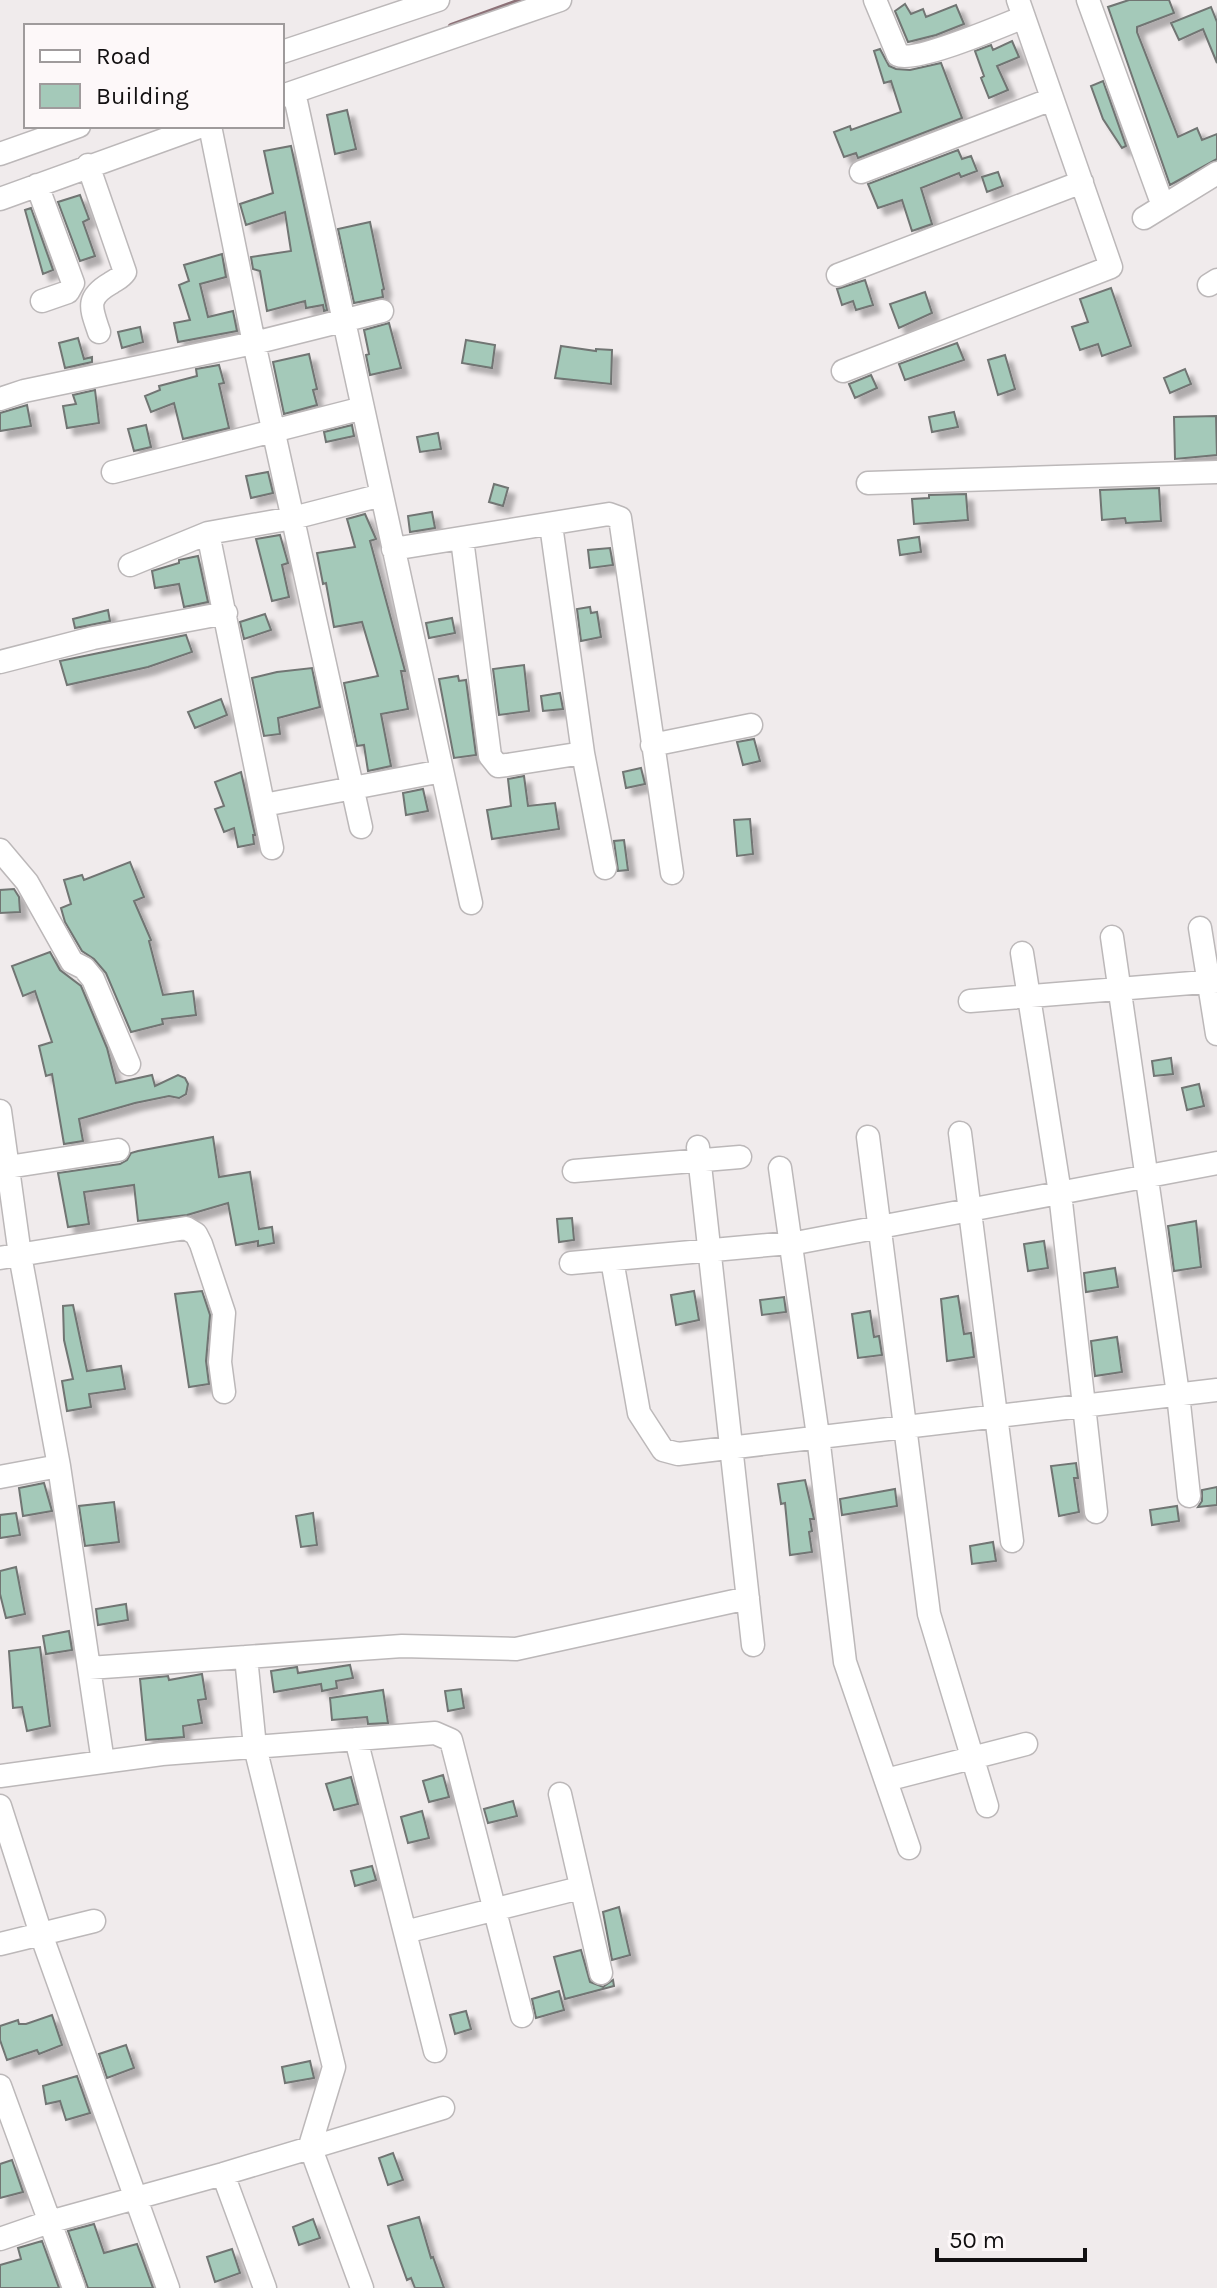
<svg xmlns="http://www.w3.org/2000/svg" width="1217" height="2288" viewBox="0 0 1217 2288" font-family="Karla,sans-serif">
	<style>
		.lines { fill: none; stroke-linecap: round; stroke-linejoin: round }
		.stream { stroke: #8d7278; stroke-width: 6 }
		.building { fill: #a4c9b9; stroke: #717573; stroke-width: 2; filter: url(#shadow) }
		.street-casing { stroke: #bcb8b9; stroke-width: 25 }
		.street { stroke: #fff; stroke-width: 22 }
	</style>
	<defs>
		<filter id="shadow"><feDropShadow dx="7" dy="7" stdDeviation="2" flood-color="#0004"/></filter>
	</defs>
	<rect width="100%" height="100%" fill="#f0ebec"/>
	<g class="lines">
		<!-- stream -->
		<path class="stream" d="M451 26 523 0"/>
	</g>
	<!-- building -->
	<path class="building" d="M1129 0H1169L1174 13 1137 27V32L1178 137 1197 128 1202 140 1217 134V159L1170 185 1108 7Z
		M905 4 911 14 923 9 926 17 956 5 964 24 936 35 908 42 895 11Z
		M1211 7 1217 22V63L1203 29 1179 40 1171 23Z
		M1012 41 1019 57 997 66 1008 90 989 98 981 78 984 76 975 51 991 45 993 50Z
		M880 49 889 66 896 69 910 70 941 63 962 118 858 158 856 153 844 157 834 132 850 126 851 130 901 112 891 81 884 83 874 51Z
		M1103 81 1126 146 1122 148 1103 119 1091 86Z
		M347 110 356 149 335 154 327 115Z
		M291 146 327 310 324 311 323 305 306 308 305 301 267 311 260 271 253 269 251 257 291 251 285 212 246 225 240 204 273 193 264 151Z
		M958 150 962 159 971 156 977 171 961 177 959 173 921 188 932 224 912 231 902 200 878 208 868 184Z
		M998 172 1003 186 987 192 982 177Z
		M80 195 89 219 83 222 95 256 80 261 58 202Z
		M31 208 53 270 43 274 25 210Z
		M370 222 384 289 382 290 383 297 354 303 338 229Z
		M222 254 226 277 200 284 208 317 233 311 237 331 178 342 174 323 190 320 179 285 189 281 184 265Z
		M865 280 873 305 856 310 853 301 842 305 837 289Z
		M1111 288 1131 346 1102 356 1098 344 1080 350 1072 327 1088 322 1080 299Z
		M925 292 932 313 899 328 890 304Z
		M389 323 401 368 370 375 366 355 369 354 364 330Z
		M140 327 143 342 122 348 118 332Z
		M78 338 84 359 92 357V362L65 368 59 343Z
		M466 340 495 345 492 368 462 363Z
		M957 343 964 360 905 380 899 364Z
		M561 346 596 351V349L612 350 611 384 555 378Z
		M309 354 317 389 313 390 317 405 284 414 273 362Z
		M1005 355 1015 389 998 395 988 360Z
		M219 365 224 383 219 384 229 428 183 439 174 403 151 412 145 396 160 390 159 386 197 376 196 369Z
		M1185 369 1191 384 1170 393 1164 378Z
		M871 375 877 388 855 398 849 384Z
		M95 390 99 423 67 428 63 406 76 404 73 395Z
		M27 405 31 426 0 431V413Z
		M954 412 958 427 932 432 929 417Z
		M1216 416 1217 455 1175 459 1174 417Z
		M146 425 151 447 134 451 128 429Z
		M352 425 354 436 326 442 324 432Z
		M438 433 441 449 420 452 417 437Z
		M268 472 273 493 251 498 246 476Z
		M494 484 508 488 503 506 489 502Z
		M1159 488 1161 521 1126 523 1125 518 1102 520 1100 490Z
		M966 494 968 520 914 524 912 499 929 498V495Z
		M432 512 435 528 410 532 408 516Z
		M365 514 376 539 370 541 405 671H401L408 709 381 714 391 766 368 771 364 745 357 746 344 683 378 676 362 622 334 627 326 583 323 584 317 553 355 547 347 519Z
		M280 535 288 563 282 565 289 597 272 601 256 539Z
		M919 537 921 552 900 555 898 540Z
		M610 548 613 565 590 568 588 550Z
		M198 556 208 602 184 607 179 584 155 588 152 571 179 563V560Z
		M590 607 591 613 597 612 601 637 581 641 577 609Z
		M108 610 110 621 75 628 73 619Z
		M265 614 271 630 244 639 240 622Z
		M452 618 455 633 429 638 426 623Z
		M186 635 192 652 148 667 67 685 60 661Z
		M524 665 529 711 499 715 493 669Z
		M312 668 320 707 278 718 280 734 264 736 252 678 277 672Z
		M458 676 459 681 466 680 476 755 454 758 439 679Z
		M560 693 563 709 543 711 541 696Z
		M221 699 227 715 195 728 188 712Z
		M754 739 760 761 743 765 737 742Z
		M641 768 645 784 626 788 623 772Z
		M241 772 255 835H253L254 844 238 847 234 828 224 832 215 809 224 806 215 782Z
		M524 776 528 806 555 803 559 829 492 839 487 810 511 806 508 779Z
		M423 789 428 811 406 815 403 793Z
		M750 819 753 854 737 856 734 820Z
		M624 840 628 870 618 871 614 841Z
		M130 862 144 897 134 901 151 940 149 941 163 995 193 991 196 1015 162 1019 163 1024 131 1032 106 973 94 959 82 951 65 922 61 908 71 904 64 880 82 875 84 880Z
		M14 889 19 897 20 912 0 913V890Z
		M50 952 60 970 81 986 107 1048 116 1083 152 1075 155 1086 178 1075 185 1078 188 1084 186 1094 179 1098 169 1096 135 1103 79 1119 83 1141 64 1144 52 1074 46 1076 39 1046 52 1042 35 991 23 996 12 966Z
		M1171 1058 1173 1074 1154 1076 1152 1061Z
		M1199 1084 1204 1106 1187 1110 1182 1088Z
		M213 1137 219 1177 250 1172 259 1229 272 1227 274 1243 258 1246V1241L236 1245 228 1203 187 1215 138 1221 134 1185 84 1192 89 1224 68 1227 58 1173 120 1164 127 1160 131 1153 138 1151Z
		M572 1218 574 1240 559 1242 557 1219Z
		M1196 1221 1201 1267 1174 1271 1168 1226Z
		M1044 1241 1048 1268 1028 1271 1024 1244Z
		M1115 1268 1118 1287 1086 1292 1084 1273Z
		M202 1291 210 1315 206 1361 209 1384 189 1387 175 1294Z
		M694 1291 699 1320 676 1325 671 1295Z
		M958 1296 964 1334 971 1333 974 1357 947 1361 941 1299Z
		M784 1297 786 1312 762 1315 760 1300Z
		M73 1305 87 1371 121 1366 125 1389 89 1394 91 1407 67 1411 62 1381 73 1379 64 1340 63 1306Z
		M870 1311 874 1337 879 1336 882 1355 858 1358 852 1314Z
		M1117 1337 1122 1372 1095 1376 1091 1341Z
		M1076 1463 1078 1478H1074L1079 1512 1059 1516 1051 1466Z
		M805 1480 814 1519H810L812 1531 809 1532 812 1552 790 1555 785 1503 781 1504 778 1484Z
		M44 1483 52 1511 23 1516 19 1488Z
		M1217 1487V1505L1198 1507 1202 1501V1490Z
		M895 1489 897 1506 842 1515 840 1499Z
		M114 1502 119 1542 85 1546 79 1506Z
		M1177 1506 1179 1521 1152 1525 1150 1510Z
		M16 1513 20 1535 0 1538V1515Z
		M313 1513 317 1545 301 1547 296 1516Z
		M993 1542 996 1561 972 1564 970 1546Z
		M16 1567 25 1614 6 1618 0 1594V1571Z
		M126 1604 128 1620 98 1625 96 1609Z
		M69 1631 72 1650 46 1654 43 1636Z
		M40 1647 50 1726 27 1731 22 1707 13 1708 9 1651Z
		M350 1665 353 1678 336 1681 337 1688 322 1691 321 1684 274 1692 271 1671 297 1667 298 1673Z
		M202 1674 206 1699 198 1700 202 1723 183 1726 184 1737 146 1740 140 1679 168 1676 169 1680Z
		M461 1689 464 1708 448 1711 445 1691Z
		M383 1690 388 1723 368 1724 367 1717 332 1720 330 1698Z
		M443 1775 449 1797 429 1802 423 1781Z
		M351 1777 358 1804 334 1810 326 1784Z
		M513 1801 517 1816 488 1823 484 1809Z
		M422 1811 429 1838 408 1843 401 1817Z
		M372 1866 376 1880 355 1886 351 1871Z
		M619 1907 630 1955 612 1960 603 1912Z
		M581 1950 590 1982 603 1987 613 1980 614 1986 565 1999 554 1957Z
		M559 1991 564 2010 536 2018 532 1999Z
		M466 2011 471 2029 455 2034 450 2015Z
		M52 2015 62 2045 39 2054 37 2050 7 2060 0 2040V2026L18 2020 19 2024H26Z
		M126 2045 134 2068 107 2078 99 2054Z
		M310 2061 314 2078 285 2083 282 2067Z
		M77 2076 90 2113 66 2120 60 2101 46 2104 43 2086Z
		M393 2153 403 2180 388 2185 379 2158Z
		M12 2160 23 2192 0 2198V2164Z
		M419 2217 431 2258 433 2257 444 2288H415L411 2278 407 2280 391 2236 388 2226Z
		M313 2219 320 2238 299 2245 293 2227Z
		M94 2224 104 2253 137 2244 153 2288H88L68 2231Z
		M42 2241 59 2288H0V2265L21 2259 18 2248Z
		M232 2249 240 2273 215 2282 207 2257Z"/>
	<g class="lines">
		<defs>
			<path id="street" d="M875 0 898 55C916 63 1001 26 1024 17
				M1088 0 1163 206
				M282 52 438 0
				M294 92 471 903
				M282 96 560 0
				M210 126 254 343 361 827
				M0 154 79 126
				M88 165 125 272C121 278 117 279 111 283 85 298 91 308 99 332
				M861 172 1052 99
				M37 185 73 283 68 292 42 301
				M0 199 202 126
				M1144 218 1217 173
				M838 275 1082 182
				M1209 285 1217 280
				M843 371 1111 267 1018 0
				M0 399 24 391 254 343 382 311
				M113 472 363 408
				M868 483 1217 472
				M208 533 272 848
				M462 539 490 756 498 766 507 765 583 753 551 525
				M393 549 609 514 620 518 672 873
				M130 565 208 533 293 518 382 495
				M0 662 93 638 226 613
				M652 745 751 725
				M583 753 605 868
				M264 805 442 771
				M0 850 27 882 72 962 84 968 93 979 129 1064
				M1200 928 1217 1034
				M1112 937 1178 1394 1189 1496
				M1022 953 1060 1193 1096 1512
				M970 1001 1217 981
				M0 1111 20 1255 59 1466 0 1477
				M960 1133 1012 1541
				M868 1137 929 1614 987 1806
				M698 1147 753 1645
				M8 1167 118 1150
				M780 1168 818 1436 845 1662 909 1848
				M574 1171 740 1157
				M0 1258 186 1228 196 1234 201 1244 224 1313 220 1362 224 1392
				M612 1260 639 1413 663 1450 678 1454 1217 1390
				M571 1263 801 1242 1217 1163
				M59 1466 103 1762
				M246 1657 255 1747 334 2067 310 2146 362 2288
				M89 1668 402 1646 516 1649 748 1598
				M356 1739 435 2051
				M0 1776 162 1754 435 1733 451 1740 522 2016
				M886 1780 1026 1744
				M560 1794 601 1973
				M0 1806 41 1934 168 2288
				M405 1932 580 1888
				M0 1944 94 1921
				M0 2086 74 2288
				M223 2174 265 2288
				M0 2239 49 2222 223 2174 443 2108"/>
		</defs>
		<!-- street casing -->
		<use href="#street" class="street-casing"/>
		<!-- street -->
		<use href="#street" class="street"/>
	</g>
	<!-- legend -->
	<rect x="24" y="24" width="260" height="104" fill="#fdf8f9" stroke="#9f9b9c" stroke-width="2"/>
	<rect x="40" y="50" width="40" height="12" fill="#ffffff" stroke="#9f9b9c" stroke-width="2"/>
	<text x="96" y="64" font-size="24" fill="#121011">Road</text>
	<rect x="40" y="84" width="40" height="24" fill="#a4c9b9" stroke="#9f9b9c" stroke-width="2"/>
	<text x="96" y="104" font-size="24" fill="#121011">Building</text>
	<!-- scale -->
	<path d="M937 2248v12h148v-12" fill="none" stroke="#121011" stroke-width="4"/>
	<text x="949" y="2248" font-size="24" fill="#121011" stroke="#fdf8f9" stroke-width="6" paint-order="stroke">50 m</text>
</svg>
